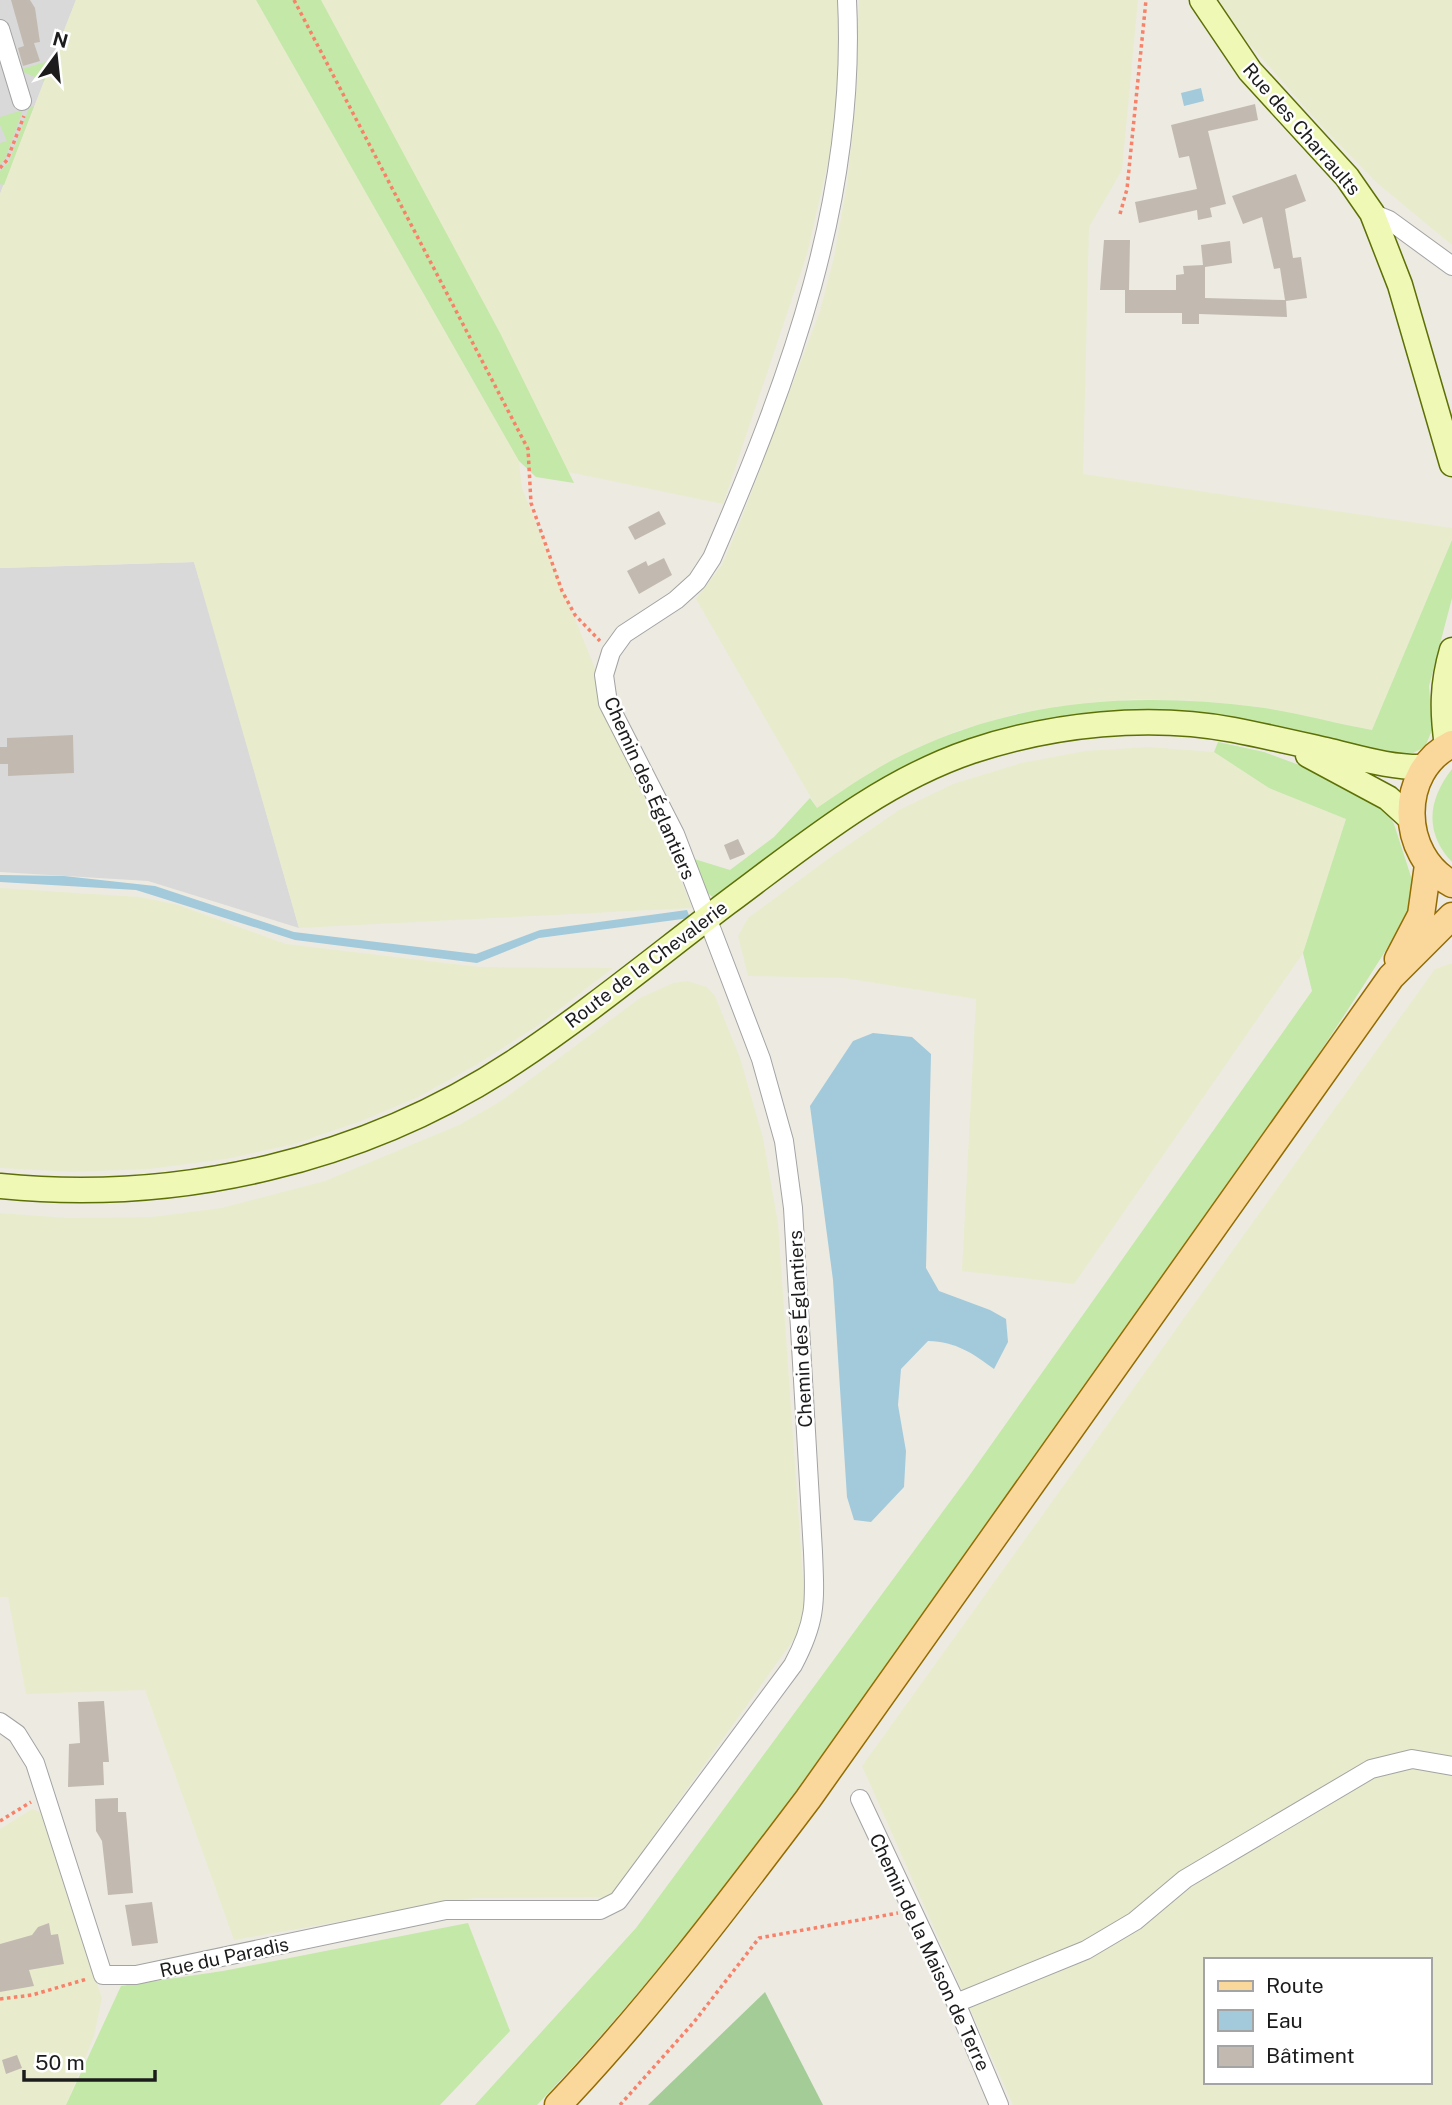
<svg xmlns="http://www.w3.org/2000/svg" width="1452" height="2105" viewBox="0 0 1452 2105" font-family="'Public Sans',sans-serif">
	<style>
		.residential { fill: #dad9d9 }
		.farmland { fill: #e8eccd; fill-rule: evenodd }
		.grass { fill: #c3e8a7 }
		.forest { fill: #a3cc97 }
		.water { fill: #a2cadb }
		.building { fill: #c2bab1 }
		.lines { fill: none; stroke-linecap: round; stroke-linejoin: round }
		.street-casing { stroke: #a3a3a3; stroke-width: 20 }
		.secondary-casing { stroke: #5d7006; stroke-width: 27 }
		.primary-casing { stroke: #926c02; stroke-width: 29 }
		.path { stroke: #f78169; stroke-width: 3.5; stroke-dasharray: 3.5 3.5; stroke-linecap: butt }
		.street { stroke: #fff; stroke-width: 18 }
		.secondary { stroke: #f0f8b5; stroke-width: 24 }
		.primary { stroke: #fad79a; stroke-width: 26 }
		.labels { text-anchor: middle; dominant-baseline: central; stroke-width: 5; stroke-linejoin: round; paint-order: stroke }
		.street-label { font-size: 19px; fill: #1c1c1c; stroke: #fff }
	</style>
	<rect width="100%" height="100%" fill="#edeae2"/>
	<!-- residential -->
	<path class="residential" d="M0 0H76L0 194Z
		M194 562 209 611 299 928 148 881 0 872V568Z"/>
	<!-- farmland -->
	<path class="farmland" d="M76 0H256L519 461 522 488 692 908 299 928 194 562 0 568V194Z
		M321 0H839L845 87 807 254 723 504 568 472Z
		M859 0H1138L1122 170 1089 227 1083 474 1452 528V540L1372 730 1259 707 1196 701 1134 699 1019 713 957 731 912 750 871 772 817 808 696 599 722 565 739 525 820 311 834 257 847 185 856 99Z
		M1219 0H1452V245L1377 183 1316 120 1240 33Z
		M1149 747 1214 752 1269 788 1346 819 1303 953 1074 1284 962 1271 976 999 844 978 748 976 738 936 748 918 832 856 899 810 953 784 1021 763 1085 751Z
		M0 888 140 897 178 905 286 944 479 967 613 968 540 1024 476 1065 418 1097 361 1121 294 1144 226 1159 149 1169 72 1172 0 1168Z
		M1452 963V2105H1013L862 1766 1435 969ZM1205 1960H1429V2082H1205Z
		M687 981 707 987 715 996 740 1058 763 1138 778 1223 806 1622 610 1897 474 1898 234 1940 145 1690 26 1694 8 1597H0V1213L68 1218 152 1217 221 1208 325 1181 459 1125 501 1101 640 998 673 983Z
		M32 1809 40 1812 102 1998 94 2036 66 2105H0V1829Z"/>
	<!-- grass -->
	<path class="grass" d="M256 0H321L500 333 574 483 536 477 519 461Z
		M52 60 44 81 19 70Z
		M34 106 4 185 0 184V171L9 162 29 108Z
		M23 110 5 159 0 165V143L7 141 0 125V117Z
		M1452 540V598L1429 686 1432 730 1425 747 1413 753H1390L1288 728 1219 716 1021 726 714 898 705 891 691 858 730 870 774 837 810 798 817 808C848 787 879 765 913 750 1021 699 1139 692 1257 707 1295 712 1334 723 1372 730Z
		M1218 742 1264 752 1310 769 1386 811 1394 824 1413 883V900L1407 916C1282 1120 1137 1312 998 1507 852 1712 712 1923 537 2105H475L636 1928 969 1476 1312 991 1303 953 1346 819 1269 788 1214 752Z
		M1452 769V862C1424 832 1428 800 1452 769Z
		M468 1923 510 2031 440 2105H66L121 1986 223 1971Z"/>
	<!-- forest -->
	<path class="forest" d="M765 1992 823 2105H648Z"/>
	<!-- water -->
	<path class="water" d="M1201 88 1204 101 1184 106 1181 93Z
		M0 875 64 876 155 886 294 932 476 954 540 930 687 910 690 918 539 938 477 963 295 940 136 890 0 882Z
		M873 1033 912 1037 931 1054 926 1268 939 1291 990 1310 1006 1319 1008 1342 994 1369C972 1353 957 1342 928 1341L901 1369 898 1405 906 1451 904 1487 871 1522 854 1520 847 1497 833 1280 810 1106 853 1041Z"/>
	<!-- building -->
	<path class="building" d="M11 0H30L35 8 40 42 34 43 40 61 23 66 18 48 24 46Z
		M1255 104 1258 120 1208 131 1226 204 1210 208 1212 217 1198 220 1197 210 1139 223 1135 202 1197 189 1189 156 1179 158 1171 125Z
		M1296 174 1306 201 1285 209 1293 258 1301 257 1307 298 1286 301 1287 317 1199 314V324H1182V313H1125V290H1100L1104 240H1130L1129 290H1176V275L1184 274 1183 266 1203 265 1201 245 1230 241 1232 263 1205 267V298L1285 300 1280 268 1274 269 1262 217 1243 224 1232 196Z
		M659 511 666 524 635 540 628 527Z
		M664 558 672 575 639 594 627 571 646 561 648 566Z
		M73 735 74 773 8 776V764H0V747H7V738Z
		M738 839 745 854 730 860 724 845Z
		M104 1701 109 1762H103L104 1785 68 1787 69 1744 80 1743 78 1702Z
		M118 1798V1812H126L133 1893 108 1895 102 1841 96 1831 95 1799Z
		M152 1902 158 1943 132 1946 125 1905Z
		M49 1923 51 1935 58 1934 64 1964 29 1970 34 1986 0 1992V1944L32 1935 38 1927Z
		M17 2055 22 2068 6 2074 2 2060Z"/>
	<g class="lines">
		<defs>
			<path id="street" d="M0 29 22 101
				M1372 213 1389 220 1452 266
				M0 1722 17 1734 35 1763 103 1975H136L446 1910H600L618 1901 793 1665C817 1620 815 1601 813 1552L793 1208 784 1141 761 1059 729 975 675 834 608 703 604 675 611 652 624 634 676 600 697 581 712 558C789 380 857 197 847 0
				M860 1799 956 2003 999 2105
				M956 2003 1086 1950 1135 1921 1185 1879 1371 1769 1412 1759 1452 1766"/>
			<path id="secondary" d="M1202 0 1250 71 1347 177 1372 213 1400 285 1452 464
				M1447 746C1442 711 1442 684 1452 650
				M1308 755 1388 798 1410 818
				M0 1186C179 1204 364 1161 514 1062 588 1013 657 956 727 903 804 846 880 782 972 751 1054 724 1148 714 1234 730 1265 736 1295 743 1326 750 1360 758 1390 768 1425 767"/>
			<path id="primary" d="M1452 744C1397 771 1399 856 1452 884
				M1398 959 1421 915 1428 865
				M558 2105C649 2009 728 1905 808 1799L1391 977 1452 916"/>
		</defs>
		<!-- street casing -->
		<use href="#street" class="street-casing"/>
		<!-- secondary casing -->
		<use href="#secondary" class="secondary-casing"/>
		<!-- primary casing -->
		<use href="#primary" class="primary-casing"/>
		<!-- path -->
		<path class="path" d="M294 0 528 449 531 503 562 591 575 615 600 641
			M0 168 7 160 24 116
			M1120 214 1127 189 1146 0
			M0 1821 31 1802
			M0 1999 32 1995 87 1979
			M620 2105 694 2022 759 1938 898 1913"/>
		<!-- street -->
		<use href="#street" class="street"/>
		<!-- secondary -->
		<use href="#secondary" class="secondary"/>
		<!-- primary -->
		<use href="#primary" class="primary"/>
	</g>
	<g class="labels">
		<!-- street labels -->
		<g class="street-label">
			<text transform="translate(1302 129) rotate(49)">Rue des Charraults</text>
			<text transform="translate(650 788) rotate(66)">Chemin des Églantiers</text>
			<text transform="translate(646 964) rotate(-37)">Route de la Chevalerie</text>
			<text transform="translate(800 1329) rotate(-93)">Chemin des Églantiers</text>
			<text transform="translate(930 1952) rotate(65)">Chemin de la Maison de Terre</text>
			<text transform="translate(224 1957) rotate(-12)">Rue du Paradis</text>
		</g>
	</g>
	<!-- legend -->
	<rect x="1204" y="1958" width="228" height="126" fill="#ffffff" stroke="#a4a4a4" stroke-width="2"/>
	<rect x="1218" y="1981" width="35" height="10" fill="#fad79a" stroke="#a4a4a4" stroke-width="2"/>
	<text x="1266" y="1993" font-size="21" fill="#1c1c1c">Route</text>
	<rect x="1218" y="2010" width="35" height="21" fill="#a2cadb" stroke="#a4a4a4" stroke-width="2"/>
	<text x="1266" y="2028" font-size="21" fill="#1c1c1c">Eau</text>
	<rect x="1218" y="2046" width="35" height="21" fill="#c2bab1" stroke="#a4a4a4" stroke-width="2"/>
	<text x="1266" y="2063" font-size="21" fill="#1c1c1c">Bâtiment</text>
	<!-- north arrow -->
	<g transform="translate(56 56) rotate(15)" stroke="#ffffff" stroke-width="5" paint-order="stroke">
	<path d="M0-5L12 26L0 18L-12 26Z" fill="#1c1c1c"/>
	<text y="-10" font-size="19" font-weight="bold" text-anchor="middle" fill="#1c1c1c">N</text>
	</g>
	<!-- scale -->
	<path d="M24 2070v10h131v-10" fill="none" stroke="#1c1c1c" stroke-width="3.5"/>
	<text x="35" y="2070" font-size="21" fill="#1c1c1c" stroke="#ffffff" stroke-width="5" paint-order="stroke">50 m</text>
</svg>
